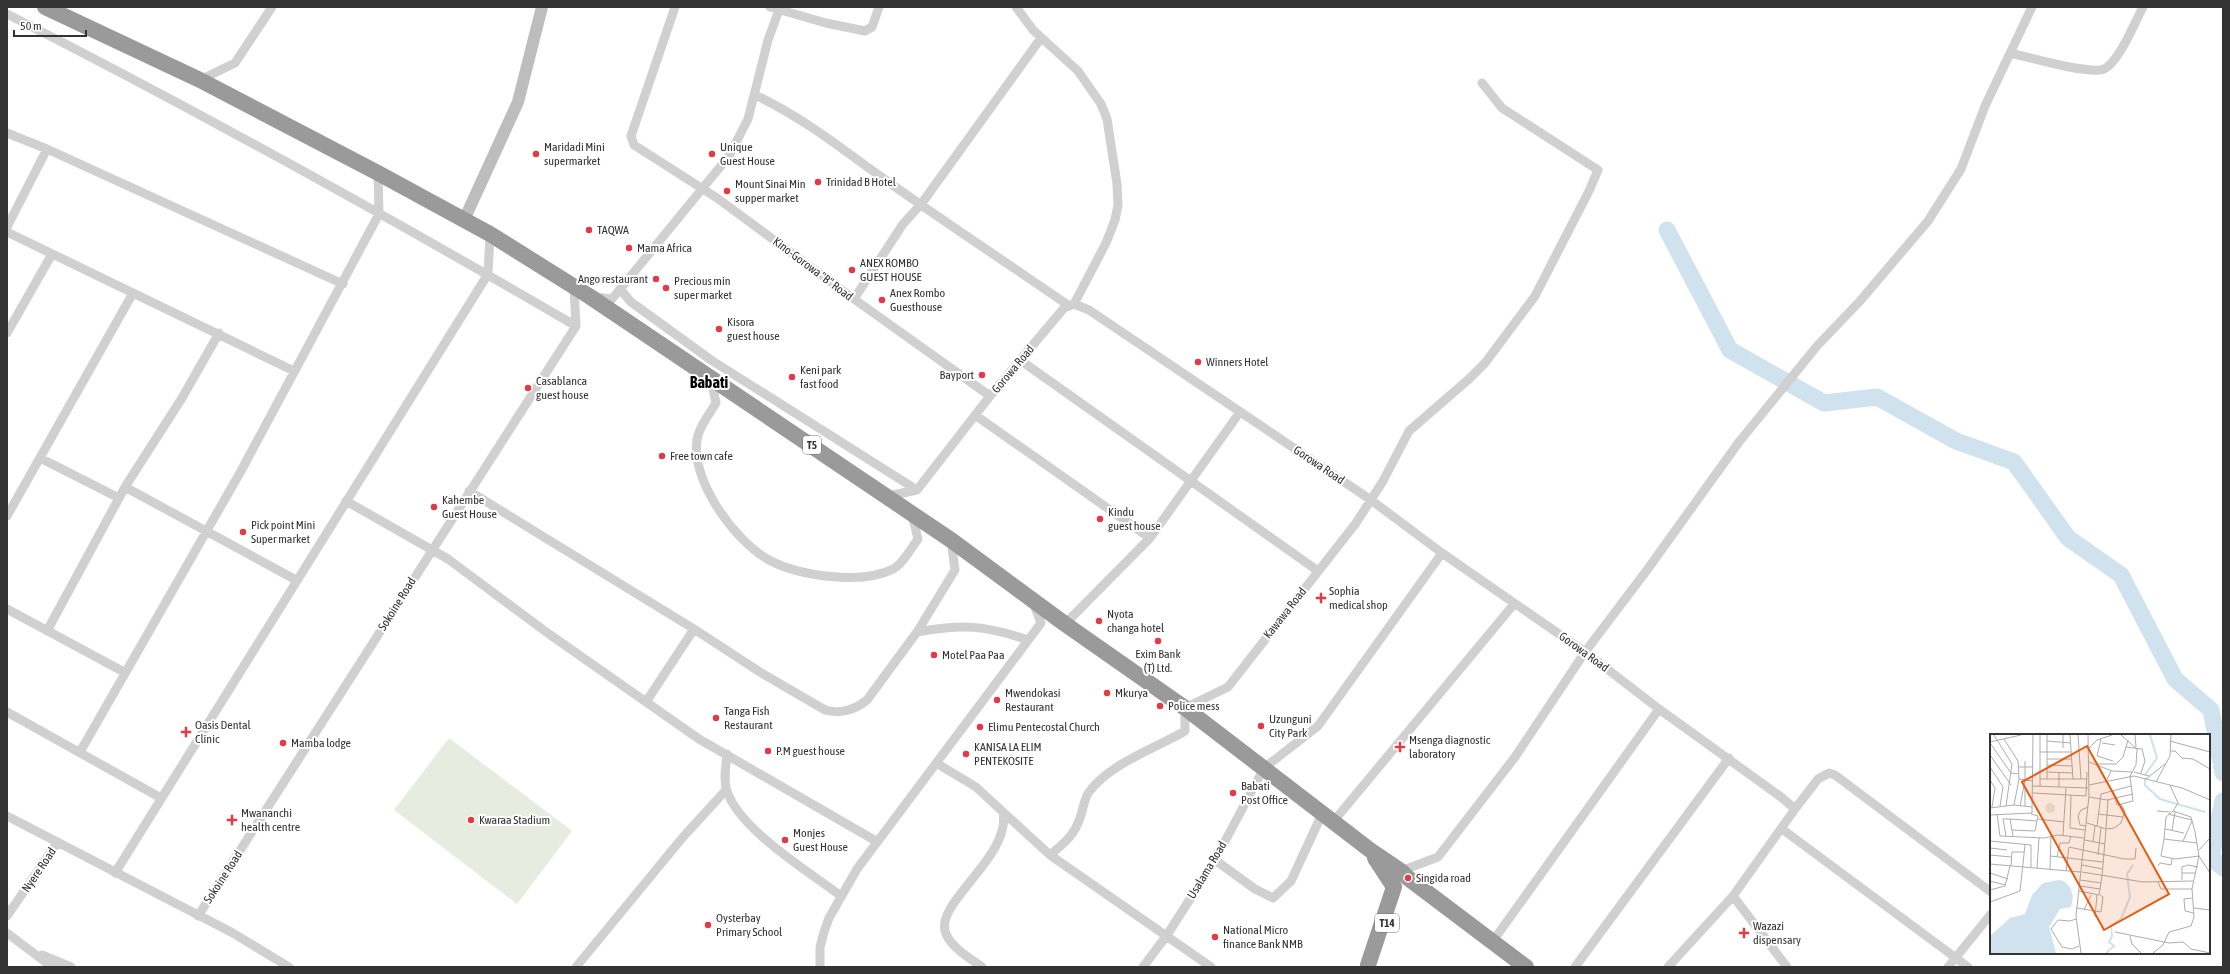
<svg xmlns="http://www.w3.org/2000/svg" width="2230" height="974" viewBox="0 0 2230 974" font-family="'Asap Condensed',sans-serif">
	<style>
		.green { fill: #e6ecdf }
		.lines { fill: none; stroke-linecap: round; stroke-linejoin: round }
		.river { stroke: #cfe2ee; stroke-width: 17 }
		.street { stroke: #d0d0d0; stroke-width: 9 }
		.secondary { stroke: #bdbdbd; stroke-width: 12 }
		.highway { stroke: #9a9a9a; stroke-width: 16 }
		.poi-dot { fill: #e63946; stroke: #fff; stroke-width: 1.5 }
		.labels { text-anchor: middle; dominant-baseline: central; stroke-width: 4; stroke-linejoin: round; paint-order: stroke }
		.shield { fill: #fff; stroke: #707070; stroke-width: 1 }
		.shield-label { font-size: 11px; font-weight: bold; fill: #333 }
		.poi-label { font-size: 12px; fill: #333; stroke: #fff; text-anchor: start }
		.street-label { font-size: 12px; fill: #333; stroke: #fff }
		.district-label { font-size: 16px; font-weight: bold; fill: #000; stroke: #fff }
		.inset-river { fill: none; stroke: #cfe2ee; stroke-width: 2 }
		.inset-road { fill: none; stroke: #adadad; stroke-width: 1 }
		.view { fill: #e8590c; fill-opacity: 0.15; stroke: #e8590c; stroke-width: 2 }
		.inset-edge { fill: none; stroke: #333; stroke-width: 2 }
	</style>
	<rect width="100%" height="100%" fill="#fff"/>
	<!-- green -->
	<path class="green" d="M449 738 572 831 517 904 394 810Z"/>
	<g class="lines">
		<!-- river -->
		<path class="river" d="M1667 230 1730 350 1824 403 1877 397 1956 441 2014 462 2068 538 2121 575 2175 679 2211 710 2223 773
			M2223 801 2211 857 2223 868"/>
		<!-- street -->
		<path class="street" d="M675 7 631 136 634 145 717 198 854 299 990 396
			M770 7 826 23 865 31 872 27 879 7
			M1016 7 1033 30 1078 71 1101 104 1107 119 1117 184 1118 205 1115 220 1106 243 1074 304
			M7 14C200 112 389 217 576 326
			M2010 53C2028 57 2089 75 2104 69 2119 62 2135 22 2143 7
			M200 80 235 63 272 7
			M755 95C800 116 837 145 877 174 940 219 1004 261 1068 305
			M7 133 47 149 343 284
			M7 227 47 149
			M7 232 294 371
			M620 289 631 302 711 360 917 490
			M595 297 612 299 729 156 748 119 768 40 780 7
			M854 299 903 224 922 203 1041 38
			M7 333 52 254
			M1020 360 1318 571
			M711 379 716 403C710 413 702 423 698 435 687 476 734 541 769 560 799 576 862 585 893 569 903 564 911 548 918 539L912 514
			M975 415 1150 538
			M40 458 119 498
			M125 487 296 580
			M469 491 694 629 763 674 825 710C840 714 855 710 867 700L917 632 955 570 951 540
			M888 496 917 490 990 396 1064 308 1074 304 1089 310 1371 500 1442 553 1585 652 1659 709 1781 797 1795 809 1733 896 1668 967
			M346 501 448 559 549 634 699 739 876 841
			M7 516 133 293
			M7 609 124 672
			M1065 624 1150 538 1240 412
			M47 631 125 487 182 398 219 333
			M917 632C963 624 984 625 1028 640
			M646 702 694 629
			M7 712 161 798
			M80 752 241 471 379 214 378 173
			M727 754C726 766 723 780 727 791 739 829 808 871 841 896
			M936 763 976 787 1003 812C1012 857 932 904 946 934 952 948 971 959 982 967
			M1795 809 1818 779 1829 773 1835 775 1991 892
			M1003 812 1050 855 1211 967
			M7 816 231 932 289 967
			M1333 822 1514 604
			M1782 829 1968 967
			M1050 855C1063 844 1074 836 1080 818 1083 810 1084 799 1089 792 1109 764 1156 748 1185 731V708L1228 687 1356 523 1383 481 1409 431 1469 379 1485 363 1535 296 1589 191 1598 170 1502 108 1482 83
			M1215 860 1255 889 1273 898 1291 881 1322 814
			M1401 871 1438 857 1515 757 1585 652 1647 570 1739 442 1817 346 1860 301 1928 221 1961 169 1985 106 2032 7
			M115 873 488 274 490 234
			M1733 896 1787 967
			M7 916 57 843
			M198 916 576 326 574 287
			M7 933 52 967
			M1493 941 1659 709
			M42 955 71 967
			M576 967 683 837 726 790
			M820 967V947L824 932 829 918 857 869 1041 623 1033 602
			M1143 967 1167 935 1215 860 1264 768 1318 726 1442 553
			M1575 967 1729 758
			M1948 967 1991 914"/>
		<!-- secondary -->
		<path class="secondary" d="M464 220 518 102 542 7"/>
		<!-- highway -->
		<path class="highway" d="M45 7 200 80 378 173 490 234 589 296 951 540 1065 624 1185 708 1370 850 1401 871 1408 878 1526 967
			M1368 965 1394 887 1375 858"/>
	</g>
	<!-- markers -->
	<g class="poi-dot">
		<circle cx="536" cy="154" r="4"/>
		<circle cx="712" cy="154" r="4"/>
		<circle cx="818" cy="182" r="4"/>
		<circle cx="727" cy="191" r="4"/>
		<circle cx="589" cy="230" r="4"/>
		<circle cx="629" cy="248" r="4"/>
		<circle cx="852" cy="270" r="4"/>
		<circle cx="656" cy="279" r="4"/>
		<circle cx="666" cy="288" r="4"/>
		<circle cx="882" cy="300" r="4"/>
		<circle cx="719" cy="329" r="4"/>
		<circle cx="1198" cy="362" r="4"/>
		<circle cx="982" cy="375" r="4"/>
		<circle cx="792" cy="377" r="4"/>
		<circle cx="528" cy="388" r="4"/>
		<circle cx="662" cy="456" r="4"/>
		<circle cx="434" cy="507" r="4"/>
		<circle cx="1100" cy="519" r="4"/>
		<circle cx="243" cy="532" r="4"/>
		<path d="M1319 592h4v4h4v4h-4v4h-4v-4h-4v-4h4z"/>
		<circle cx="1099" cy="621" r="4"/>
		<circle cx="1158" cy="641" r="4"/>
		<circle cx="934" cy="655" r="4"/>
		<circle cx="1107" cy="693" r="4"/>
		<circle cx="997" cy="700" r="4"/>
		<circle cx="1160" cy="706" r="4"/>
		<circle cx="716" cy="718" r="4"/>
		<circle cx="1261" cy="726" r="4"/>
		<circle cx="980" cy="727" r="4"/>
		<path d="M184 726h4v4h4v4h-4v4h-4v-4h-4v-4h4z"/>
		<circle cx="283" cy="743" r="4"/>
		<path d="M1398 741h4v4h4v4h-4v4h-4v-4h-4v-4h4z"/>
		<circle cx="768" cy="751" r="4"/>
		<circle cx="966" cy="754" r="4"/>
		<circle cx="1233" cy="793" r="4"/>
		<path d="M230 814h4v4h4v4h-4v4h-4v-4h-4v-4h4z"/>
		<circle cx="471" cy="820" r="4"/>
		<circle cx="785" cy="840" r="4"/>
		<circle cx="1408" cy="878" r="4"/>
		<circle cx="708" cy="925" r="4"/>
		<path d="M1742 927h4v4h4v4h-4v4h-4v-4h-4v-4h4z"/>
		<circle cx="1215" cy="937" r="4"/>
	</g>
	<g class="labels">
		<!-- shield labels -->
		<g class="shield">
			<rect x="803" y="436" width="18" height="18" rx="3"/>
			<rect x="1375" y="914" width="24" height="18" rx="3"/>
		</g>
		<g class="shield-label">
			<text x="812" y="445">T5</text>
			<text x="1387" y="923">T14</text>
		</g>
		<!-- poi labels -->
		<g class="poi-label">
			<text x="544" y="147">Maridadi Mini<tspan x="544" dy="14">supermarket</tspan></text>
			<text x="720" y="147">Unique<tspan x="720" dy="14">Guest House</tspan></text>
			<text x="826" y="182">Trinidad B Hotel</text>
			<text x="735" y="184">Mount Sinai Min<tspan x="735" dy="14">supper market</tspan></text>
			<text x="597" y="230">TAQWA</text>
			<text x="637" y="248">Mama Africa</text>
			<text x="860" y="263">ANEX ROMBO<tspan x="860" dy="14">GUEST HOUSE</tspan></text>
			<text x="648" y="279" text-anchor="end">Ango restaurant</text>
			<text x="674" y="281">Precious min<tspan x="674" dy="14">super market</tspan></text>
			<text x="890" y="293">Anex Rombo<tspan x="890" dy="14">Guesthouse</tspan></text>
			<text x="727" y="322">Kisora<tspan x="727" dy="14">guest house</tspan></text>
			<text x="1206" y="362">Winners Hotel</text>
			<text x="800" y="370">Keni park<tspan x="800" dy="14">fast food</tspan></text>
			<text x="974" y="375" text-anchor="end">Bayport</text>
			<text x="536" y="381">Casablanca<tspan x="536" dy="14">guest house</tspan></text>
			<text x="670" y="456">Free town cafe</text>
			<text x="442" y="500">Kahembe<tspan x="442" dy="14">Guest House</tspan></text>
			<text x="1108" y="512">Kindu<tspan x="1108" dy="14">guest house</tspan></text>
			<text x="251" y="525">Pick point Mini<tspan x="251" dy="14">Super market</tspan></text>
			<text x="1329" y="591">Sophia<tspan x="1329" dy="14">medical shop</tspan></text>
			<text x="1107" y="614">Nyota<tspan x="1107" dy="14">changa hotel</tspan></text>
			<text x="1158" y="654" text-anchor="middle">Exim Bank<tspan x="1158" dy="14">(T) Ltd.</tspan></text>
			<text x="942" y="655">Motel Paa Paa</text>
			<text x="1005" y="693">Mwendokasi<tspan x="1005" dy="14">Restaurant</tspan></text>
			<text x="1115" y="693">Mkurya</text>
			<text x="1168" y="706">Police mess</text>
			<text x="724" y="711">Tanga Fish<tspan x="724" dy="14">Restaurant</tspan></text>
			<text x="1269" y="719">Uzunguni<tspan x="1269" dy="14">City Park</tspan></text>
			<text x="195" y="725">Oasis Dental<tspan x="195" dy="14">Clinic</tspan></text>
			<text x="988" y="727">Elimu Pentecostal Church</text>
			<text x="1409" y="740">Msenga diagnostic<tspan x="1409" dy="14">laboratory</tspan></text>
			<text x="291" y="743">Mamba lodge</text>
			<text x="974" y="747">KANISA LA ELIM<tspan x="974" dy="14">PENTEKOSITE</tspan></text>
			<text x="776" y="751">P.M guest house</text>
			<text x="1241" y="786">Babati<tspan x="1241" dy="14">Post Office</tspan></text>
			<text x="241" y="813">Mwananchi<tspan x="241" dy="14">health centre</tspan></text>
			<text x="479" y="820">Kwaraa Stadium</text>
			<text x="793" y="833">Monjes<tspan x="793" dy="14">Guest House</tspan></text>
			<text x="1416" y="878">Singida road</text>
			<text x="716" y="918">Oysterbay<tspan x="716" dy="14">Primary School</tspan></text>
			<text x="1753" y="926">Wazazi<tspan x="1753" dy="14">dispensary</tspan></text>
			<text x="1223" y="930">National Micro<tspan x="1223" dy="14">finance Bank NMB</tspan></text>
		</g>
		<!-- street labels -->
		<g class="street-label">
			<text transform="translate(813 269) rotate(37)">Kino-Gorowa "B" Road</text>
			<text transform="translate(1013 369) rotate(-50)">Gorowa Road</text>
			<text transform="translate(1319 465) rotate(34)">Gorowa Road</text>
			<text transform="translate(397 604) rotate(-58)">Sokoine Road</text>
			<text transform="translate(1285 613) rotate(-52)">Kawawa Road</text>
			<text transform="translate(1584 652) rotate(36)">Gorowa Road</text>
			<text transform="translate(39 870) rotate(-56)">Nyere Road</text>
			<text transform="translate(1207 870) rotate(-59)">Usalama Road</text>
			<text transform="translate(223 877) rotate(-57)">Sokoine Road</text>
		</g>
		<!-- district labels -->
		<g class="district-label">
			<text x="709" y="382">Babati</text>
		</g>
	</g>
	<!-- overview -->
	<g transform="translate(1990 734)">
		<rect width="220" height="220" fill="#fff"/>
		<path d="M55 74a5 5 0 1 1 10 0a5 5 0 1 1-10 0Z" fill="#e6ecdf"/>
		<path d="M68 146 74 147 80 153 83 163 81 173 70 175 59 193 66 219H0V202L20 184 35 180 42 161 53 149Z" fill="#cfe2ee"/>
		<path class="inset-river" d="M155 41 167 24 160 1M155 44V51L170 65 215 78M116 219 124 212 119 208 122 202 121 191 131 185 140 163 137 140 143 131"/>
		<path class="inset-road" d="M4 1 22 30 16 72M50 1V52M57 1V45M73 1V14M80 1 83 45M88 1 91 45M145 1 146 13M14 5 28 27 29 45 24 71M111 5 107 22 123 27M57 7 81 9M180 7 220 18M0 8 31 1M0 9 21 39 29 40M112 9 125 11M136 13 152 15 155 27 151 39M99 14 107 6 122 1M180 17H185L192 24 203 25 220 35M50 18H81M0 21 21 51M57 25H81M99 28 122 37 143 38M106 30H126L133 23 138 6M57 31 82 32M0 33 13 53 10 72M28 33H43M57 38 83 39M69 38V53M144 38 159 42M29 45 43 47M50 45H97M156 45 175 30M0 46 5 54 2 73M116 48 121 37M166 48 180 22 181 1M99 51 144 42 192 54 220 66M43 52 98 54M123 57 127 71 143 67 140 42 146 31 147 15 131 1M43 59 96 62M81 61 80 94 95 96M96 62 97 38M99 63 117 66 143 60M30 72 35 46V27M35 72V53M0 74 24 71 42 73M167 77 180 78M183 77 176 83 174 105 207 109M7 80 10 102 54 104 68 101 94 104M108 80 133 83M178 80 202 86M0 81 42 79 43 1M48 85 74 88M96 92 90 91 88 82 91 76 98 73M107 92 111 60 141 52M116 94 118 66M116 95 124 94 131 89 135 77 131 70M175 95 194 99M22 96 45 97 48 82 41 80M182 96 185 78M73 101 76 54M16 102 13 85H20M23 102 20 85 47 87M174 105 171 122 185 125 209 122 220 139M95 106 115 110M0 107 41 111V133M193 107 202 87M103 108 105 92M79 113 134 125H145L146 114M0 114 17 116M209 116 220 104M0 121 21 123M108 121 111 93M60 122 113 128M67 123 70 109H79L81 102M0 130 90 138M92 131 113 135M21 132 22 118H34M168 132 170 129 181 131 182 125M47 134 49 104M60 136 61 103M76 137 79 113M92 138 153 148 203 147M0 139 18 145M192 139H206M90 146 111 149M192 146V133L198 131 208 133M0 147 16 151M168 148 171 155H202M90 152 110 155M0 156 15 152 20 132M89 157 109 161 112 142 116 95 97 89M202 164 194 165 195 177 204 179M0 168 30 157 35 111M87 174 111 178 113 163 110 161M204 174 220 176M94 176 101 161M105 183 107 161M86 185 80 187 68 186 61 195 72 213 82 215 89 212M125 198 179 209 193 208 201 215 220 219M140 202 142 210 151 219M91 219 86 182 99 62 98 1M163 219 173 211 179 198 201 192 204 183 202 155 209 122 205 98 201 83 183 77 188 69 180 51"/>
		<path class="view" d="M97 12 179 160 114 196 32 48Z"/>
		<rect width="220" height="220" class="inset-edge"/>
	</g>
	<!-- border -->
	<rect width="2230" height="974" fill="none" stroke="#333333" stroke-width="16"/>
	<!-- scale -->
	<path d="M14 30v6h72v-6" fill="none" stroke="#333333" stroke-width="2"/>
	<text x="20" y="30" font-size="12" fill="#333333" stroke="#ffffff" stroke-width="3" paint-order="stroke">50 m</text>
</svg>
